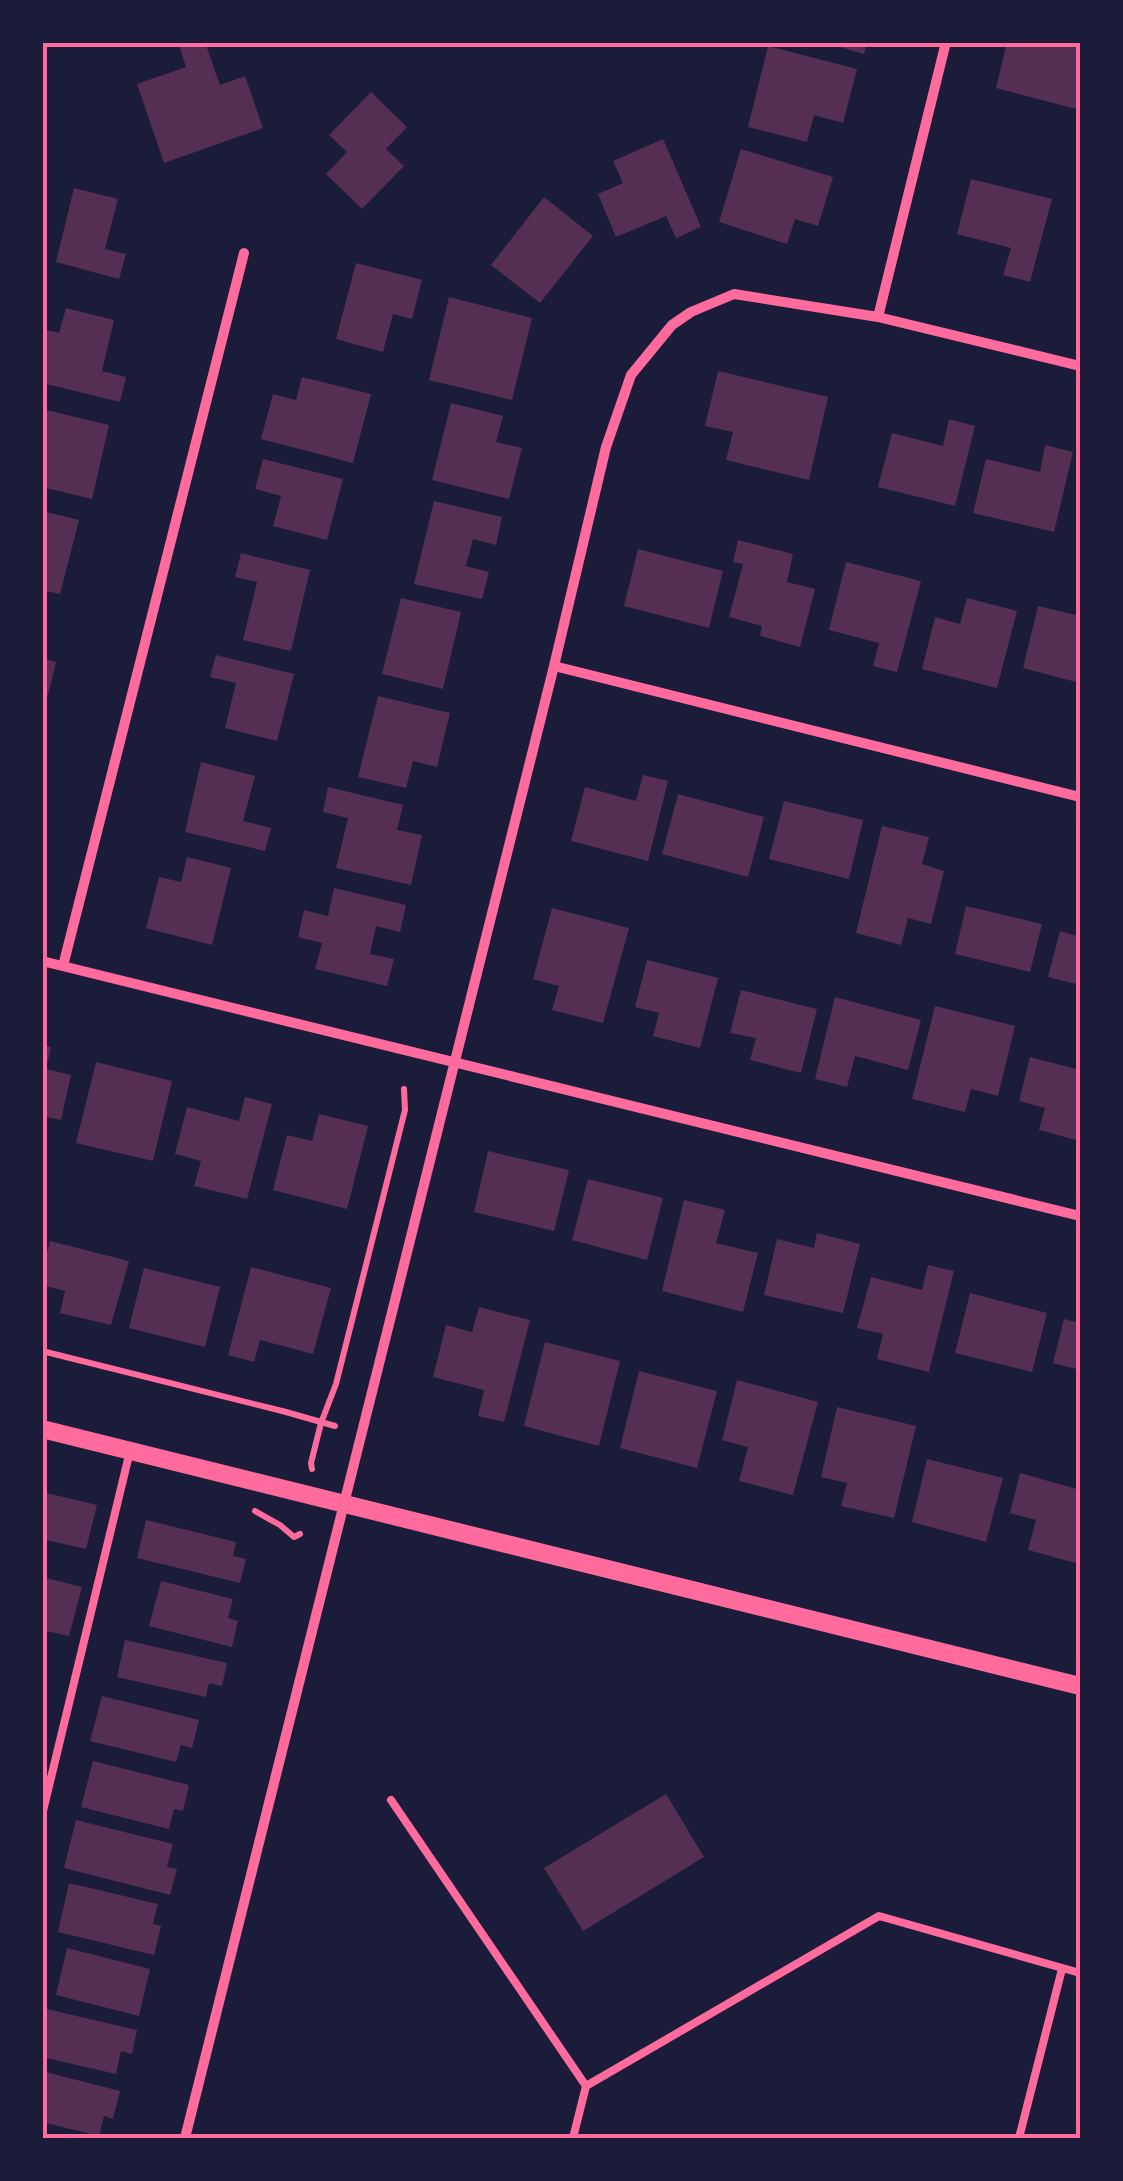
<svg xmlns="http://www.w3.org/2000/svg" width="1123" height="2181" viewBox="0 0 1123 2181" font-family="'Work Sans',sans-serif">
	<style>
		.building { fill: #542f53 }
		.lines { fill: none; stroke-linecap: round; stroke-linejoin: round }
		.path { stroke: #ff6b9d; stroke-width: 6 }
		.service { stroke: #ff6b9d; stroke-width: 8 }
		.minor { stroke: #ff6b9d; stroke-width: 10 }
		.tertiary { stroke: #ff6b9d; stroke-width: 18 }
		.neatline { fill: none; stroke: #ff6b9d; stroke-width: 4 }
	</style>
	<rect width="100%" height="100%" fill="#1b1b3a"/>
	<!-- building -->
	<path class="building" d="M178 42H205L220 85 245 76 263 128 164 163 137 84 186 67Z
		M823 42H867L864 54Z
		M1007 42H1080V110L996 88Z
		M768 46 857 69 843 123 814 115 807 142 748 127Z
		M371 92 407 127 386 149 404 166 362 209 326 174 347 152 329 135Z
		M663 139 701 227 676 238 666 216 616 237 598 194 623 183 613 161Z
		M741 149 833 177 818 226 795 219 787 244 719 222Z
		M971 179 1052 199 1030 282 1003 275 1011 248 957 234Z
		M74 188 118 199 105 249 126 254 119 279 56 262Z
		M544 197 593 236 540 303 491 265Z
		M356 263 422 280 412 319 393 314 383 352 336 339Z
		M449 297 532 318 512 400 429 380Z
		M66 308 114 320 102 371 126 377 120 402 42 383V329L59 333Z
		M718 371 828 397 809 480 726 460 733 432 705 426Z
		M302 377 371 394 353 463 261 439 273 394 296 400Z
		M451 403 503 416 496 442 522 448 509 499 432 480Z
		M42 409 109 425 92 499 42 487Z
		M949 419 975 426 955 506 878 487 892 433 943 446Z
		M1045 445 1073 452 1054 532 973 513 986 459 1040 472Z
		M263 459 343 479 327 540 273 526 281 496 255 489Z
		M434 501 502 517 496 545 473 539 466 566 489 572 482 599 414 584Z
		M42 511 79 520 60 594 42 590Z
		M738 540 793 554 787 582 815 589 800 647 760 636 762 626 729 617 743 564 733 562Z
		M638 549 723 571 709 628 624 606Z
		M241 553 310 570 291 651 243 640 257 582 235 577Z
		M846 562 921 581 897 672 873 666 879 643 829 630Z
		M401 598 461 612 443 689 382 674Z
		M967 598 1017 611 997 688 922 669 935 617 960 624Z
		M1038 606 1080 616V683L1023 668Z
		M216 655 294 674 277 741 225 728 236 683 210 677Z
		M42 658 56 662 48 695 42 693Z
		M378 696 450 713 437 767 413 761 406 788 358 777Z
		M201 762 255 776 243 821 271 828 265 851 185 832Z
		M643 775 668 781 648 861 571 841 585 787 636 801Z
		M328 787 403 805 397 830 422 835 411 885 336 868 348 818 323 812Z
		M678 794 764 817 748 877 662 854Z
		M784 801 863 820 849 879 769 859Z
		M882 826 929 837 922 864 944 871 931 924 908 918 901 945 856 933Z
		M187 857 231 868 212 945 146 928 159 877 181 882Z
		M334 888 406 905 400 932 376 926 370 954 394 959 387 986 315 969 322 943 298 937 304 910 328 916Z
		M966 906 1042 924 1030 972 955 954Z
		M552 908 629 928 603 1023 552 1010 559 986 533 979Z
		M1060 931 1080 937V985L1048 977Z
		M647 960 718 978 700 1048 653 1036 659 1013 635 1007Z
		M741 990 817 1009 801 1073 750 1060 756 1038 730 1033Z
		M835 997 921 1020 908 1070 855 1056 847 1087 815 1079Z
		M935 1006 1015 1026 998 1096 971 1089 965 1112 912 1099Z
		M42 1045 51 1047 46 1069 71 1075 61 1120 42 1116Z
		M1030 1057 1080 1070V1141L1039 1130 1045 1108 1019 1101Z
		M96 1062 172 1081 153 1161 76 1143Z
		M245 1097 272 1104 247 1199 194 1186 201 1161 175 1154 187 1107 239 1121Z
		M319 1114 368 1126 347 1209 273 1190 287 1135 312 1141Z
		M488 1151 569 1170 554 1231 474 1212Z
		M588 1179 663 1198 647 1260 572 1240Z
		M684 1200 725 1210 716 1243 758 1253 743 1312 662 1291Z
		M817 1233 860 1244 843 1313 764 1295 777 1239 814 1248Z
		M50 1241 129 1261 111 1325 60 1313 65 1291 42 1285V1272Z
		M928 1265 954 1271 929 1372 877 1359 883 1334 857 1328 871 1277 922 1290Z
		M251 1267 331 1288 313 1354 260 1340 254 1362 228 1355Z
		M144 1268 220 1287 205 1347 129 1328Z
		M970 1293 1047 1313 1032 1372 955 1353Z
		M479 1307 530 1320 504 1422 478 1416 484 1390 433 1377 446 1325 472 1332Z
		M1064 1319 1080 1323V1370L1053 1363Z
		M545 1342 620 1361 599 1446 524 1426Z
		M639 1371 717 1391 697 1468 620 1448Z
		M737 1380 818 1402 793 1495 739 1481 748 1447 722 1440Z
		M837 1407 916 1426 894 1518 841 1506 847 1483 821 1477Z
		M927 1459 1003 1478 986 1542 912 1522Z
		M1020 1473 1080 1490 1079 1564 1028 1550 1036 1520 1010 1513Z
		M42 1492 97 1505 86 1549 42 1539Z
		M146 1520 236 1542 233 1556 246 1559 240 1583 137 1558Z
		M42 1577 82 1587 69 1636 42 1630Z
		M161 1581 233 1599 228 1618 238 1621 232 1647 149 1626Z
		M125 1640 227 1663 222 1686 209 1683 206 1697 117 1677Z
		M102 1696 199 1720 192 1748 181 1745 176 1762 90 1741Z
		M93 1761 189 1785 183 1811 174 1809 169 1829 81 1807Z
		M666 1794 704 1857 583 1931 544 1868Z
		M76 1820 173 1844 167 1867 177 1869 170 1895 64 1868Z
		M69 1883 158 1904 153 1924 161 1926 154 1955 58 1932Z
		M67 1948 150 1969 139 2016 56 1995Z
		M42 2008 137 2030 132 2054 121 2051 116 2074 42 2057Z
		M42 2071 120 2091 113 2119 104 2116 99 2136 42 2122Z"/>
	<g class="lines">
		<!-- path -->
		<path class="path" d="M42 1351 286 1412 335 1426
			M312 1469 311 1463 321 1423 336 1384 405 1110 404 1089
			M255 1511 280 1525 294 1537 300 1534"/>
		<!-- service -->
		<path class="service" d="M391 1800 586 2086
			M42 1815 130 1451
			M573 2138 586 2086 879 1916 1080 1973
			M1019 2138 1062 1969"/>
		<!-- minor -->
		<path class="minor" d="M878 317 946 42
			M554 666 1080 797
			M42 961 1080 1216
			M63 966 244 253
			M185 2138 554 666 606 447 631 375 672 325 691 312 734 294 878 317 1080 366"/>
		<!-- tertiary -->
		<path class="tertiary" d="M42 1429 1080 1686"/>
	</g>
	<!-- border -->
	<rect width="1123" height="2181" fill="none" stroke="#1b1b3a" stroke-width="90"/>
	<rect x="45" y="45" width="1033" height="2091" class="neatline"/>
</svg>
